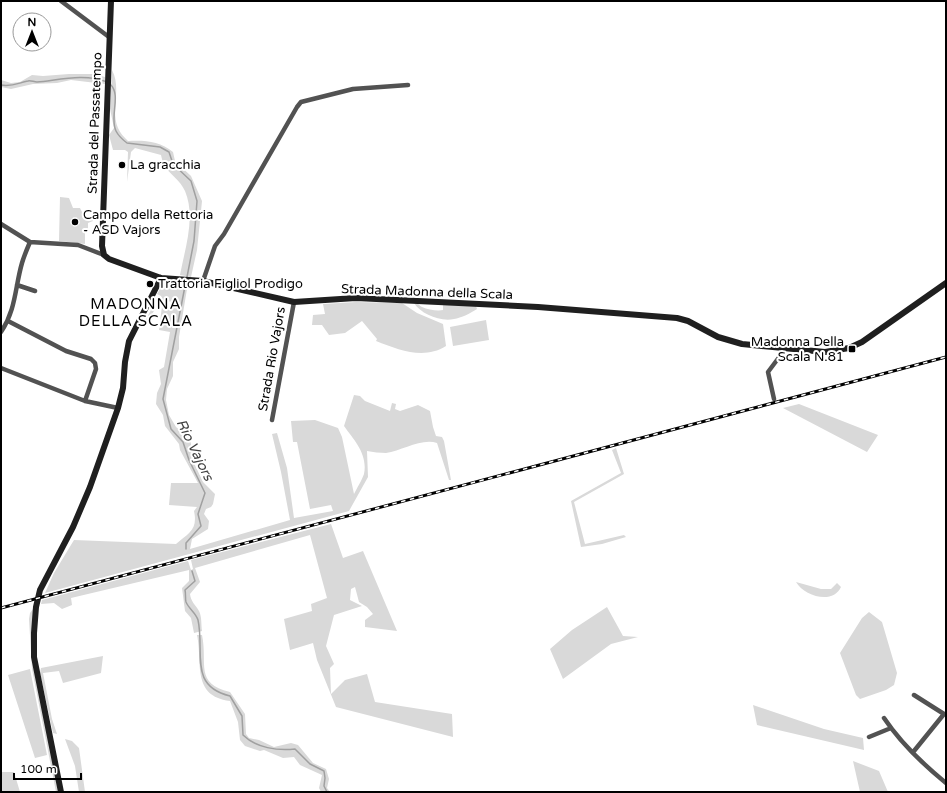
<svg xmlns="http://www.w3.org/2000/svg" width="947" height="793" viewBox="0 0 947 793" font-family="'Varela Round',sans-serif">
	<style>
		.green { fill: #d9d9d9 }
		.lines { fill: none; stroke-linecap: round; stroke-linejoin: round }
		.stream { stroke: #a0a0a0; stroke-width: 1.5 }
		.street { stroke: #525252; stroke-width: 4.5 }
		.secondary { stroke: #1f1f1f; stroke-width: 6 }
		.rail-casing { stroke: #000; stroke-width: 3 }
		.rail { stroke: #fff; stroke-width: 1.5; stroke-dasharray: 4.5; stroke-linecap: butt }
		.poi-dot { fill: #000; stroke: #fff; stroke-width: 1.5 }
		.labels { text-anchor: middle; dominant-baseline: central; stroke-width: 4; stroke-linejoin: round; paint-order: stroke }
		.street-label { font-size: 13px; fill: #000; stroke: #fff }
		.poi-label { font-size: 13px; fill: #000; stroke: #fff; text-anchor: start }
		.water-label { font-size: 14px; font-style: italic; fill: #414141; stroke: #fff }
		.quarter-label { font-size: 15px; letter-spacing: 1px; fill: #000; stroke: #fff }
	</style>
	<rect width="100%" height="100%" fill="#fff"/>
	<!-- green -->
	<path class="green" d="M112 70C122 89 110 109 118 128 120 133 124 137 128 141 144 140 160 141 173 152L175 161 191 176 202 201 197 250 191 277 180 275C185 248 196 217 185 191 180 180 171 175 165 167 163 164 162 159 161 155L135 148 131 152 127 182 128 152 125 150H113L109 135 114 128 110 109Z
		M69 74H92L105 77V84L71 80 57 83 33 84 11 89 1 87V80L11 83 20 82 32 75 43 76Z
		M60 197 69 198 73 208H80L86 220 92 218 93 221 88 223V233H85V244L59 241Z
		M170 281 188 283 179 337V349L173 362V376L167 389 166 400 169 415 176 427 190 438 194 463 203 482 215 494 213 504 211 507 206 509 204 514 209 521 208 529 192 539 190 549 290 520 281 472 272 434 277 433 287 468 294 518 333 511 331 505 310 509 297 442H293L291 421 315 420 338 428 342 437 354 494C357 488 362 480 364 474 368 454 354 440 344 426L354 395 360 396 365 401 390 411 392 403 396 404 395 409 400 411 418 405 430 411 433 427 436 436 442 437 444 441 451 480H449L437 443C421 438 402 451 386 453 380 453 373 452 367 451L368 477 349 511 45 593 54 573 74 540 176 544C189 533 198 530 194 511L197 507 169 505 171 483H198L180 450 179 444 165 426 163 415 156 404 157 393 161 384 159 370 164 367 170 332 159 330 162 306 174 308 176 302 163 301 161 296 157 294 163 284Z
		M157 299 158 300 155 306 156 307 148 322 145 321Z
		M356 302 402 303 417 313 443 324 446 346C424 360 399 350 376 341L377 339 362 321 345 333 329 335 322 325H312L313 315 325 314 323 304Z
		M414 303C419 303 418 305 422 307 428 310 438 311 443 310V304L476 306 477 309C471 313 461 318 454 319 440 322 421 314 414 303Z
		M486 320 489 340 453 346 450 327Z
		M799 404 878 435 867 452 783 408Z
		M616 448 624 474 574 502 585 544 624 535 626 537 602 544 581 547 571 501 621 473 612 450Z
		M331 524 343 558 363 551 397 631 365 627V620L373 614 367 607 359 602 355 587 351 589 350 600 362 606 334 615 326 646 334 664 330 668 331 694 345 680 367 674 375 702 452 714 453 737 336 707 317 660 313 643 290 650 284 619 312 611 311 604 327 598 310 535 195 568 200 582 190 594C191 602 195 604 199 611 202 617 201 624 202 631L194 633 191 618 185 611 182 588 189 581V570L71 598 72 605 62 609 54 603 41 604 42 600 188 561 191 570 193 569 191 560Z
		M796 582 821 589H831L837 583 841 587C833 605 804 596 796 582Z
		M607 607 623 636 638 637 611 644 563 679 550 649 572 630Z
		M33 609V649L59 792H56L32 669 29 619 30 613Z
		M869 612 882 622 897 673 894 685 886 690 860 699 856 695 840 653 862 618Z
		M197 635H202C208 664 194 683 230 692L245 714 246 734 249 738 259 740 274 747 291 743 298 745 313 763 326 769 329 779 327 788 330 792H321L319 788 322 775 300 765 294 757 283 758 264 750 260 751 245 746 240 740 238 722 230 701C191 696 203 662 197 635Z
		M103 656 101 673 63 683 59 671 43 673 52 719 57 734 53 733 40 673 41 668Z
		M30 669 47 755 35 758 8 675Z
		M753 705 824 729 863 738 864 750 757 725Z
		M65 739 72 741 79 748 85 792H79L75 766Z
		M853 761 879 771 888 792H860Z
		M1 772H14L20 792H1Z"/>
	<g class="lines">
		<!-- stream -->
		<path class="stream" d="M110 84C122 95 109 117 116 131 118 135 123 140 127 143L160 147 169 152 173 164 191 181 197 201 194 241 187 277
			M1 85C12 87 18 83 28 81 30 80 34 82 37 82 59 80 85 73 107 82
			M186 549V543L201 526 198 514 205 493 189 460 183 442 171 429 163 399 186 281
			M192 571 195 581 185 590C186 594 185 599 186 602 189 609 196 613 198 620 205 652 188 686 230 696L242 716 243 735C256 748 278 751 295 749L310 764 324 771 325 778 324 786 327 792"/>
		<!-- street -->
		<path class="street" d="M61 1 109 37
			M1 224 30 242 78 245 104 255
			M203 281 215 246 224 234 297 107 301 102 353 89 408 85
			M17 285 35 291
			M8 321 66 351 91 359 95 363 96 369 85 401
			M1 332C16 310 15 287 22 263 24 256 27 249 30 242
			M1 368 85 401 118 408
			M774 399 768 372 786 348
			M272 420 294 302
			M884 718C900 742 924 765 946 783
			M869 737 891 728
			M914 751 944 714 914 695"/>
		<!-- secondary -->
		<path class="secondary" d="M111 1 102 246 104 255 109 259 161 278 203 281 294 302 356 298 538 307 677 318 688 321 718 337 742 344 825 352 849 348 862 342 946 283
			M61 792 34 657V633L36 607 40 590 73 527 90 487 118 408 123 388 125 362 129 341 161 278"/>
		<defs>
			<path id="rail" d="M1 608 946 357"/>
		</defs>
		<!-- rail casing -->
		<use href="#rail" class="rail-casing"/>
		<!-- rail -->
		<use href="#rail" class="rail"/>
	</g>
	<!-- markers -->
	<g class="poi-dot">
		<circle cx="122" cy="165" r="4"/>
		<circle cx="75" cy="222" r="4"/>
		<circle cx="150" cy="284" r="4"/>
		<rect x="848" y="345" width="8" height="8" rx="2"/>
	</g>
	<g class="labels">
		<!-- street labels -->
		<g class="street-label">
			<text transform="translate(95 123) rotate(-88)">Strada del Passatempo</text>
			<text transform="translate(427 292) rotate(2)">Strada Madonna della Scala</text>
			<text transform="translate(272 359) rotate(-80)">Strada Rio Vajors</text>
		</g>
		<!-- poi labels -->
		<g class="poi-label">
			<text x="130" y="165">La gracchia</text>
			<text x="83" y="215">Campo della Rettoria<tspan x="83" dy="15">- ASD Vajors</tspan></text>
			<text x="158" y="284">Trattoria Figliol Prodigo</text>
			<text x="844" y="342" text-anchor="end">Madonna Della<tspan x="844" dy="15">Scala N.81</tspan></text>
		</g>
		<!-- water labels -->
		<g class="water-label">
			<text transform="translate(195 450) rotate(64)">Rio Vajors</text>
		</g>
		<!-- quarter labels -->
		<g class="quarter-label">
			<text x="136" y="304">MADONNA<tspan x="136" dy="17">DELLA SCALA</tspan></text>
		</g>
	</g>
	<!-- border -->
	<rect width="947" height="793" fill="none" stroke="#000000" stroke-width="4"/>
	<!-- north arrow -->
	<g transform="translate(32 32)"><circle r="19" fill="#ffffff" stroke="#999999"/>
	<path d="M0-3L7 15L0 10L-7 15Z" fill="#000000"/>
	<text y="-6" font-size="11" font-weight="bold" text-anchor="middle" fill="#000000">N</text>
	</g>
	<!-- scale -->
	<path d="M14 773v6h67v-6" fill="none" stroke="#000000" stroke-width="2"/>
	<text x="20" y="773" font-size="12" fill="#000000" stroke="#ffffff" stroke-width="3" paint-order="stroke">100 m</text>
</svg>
